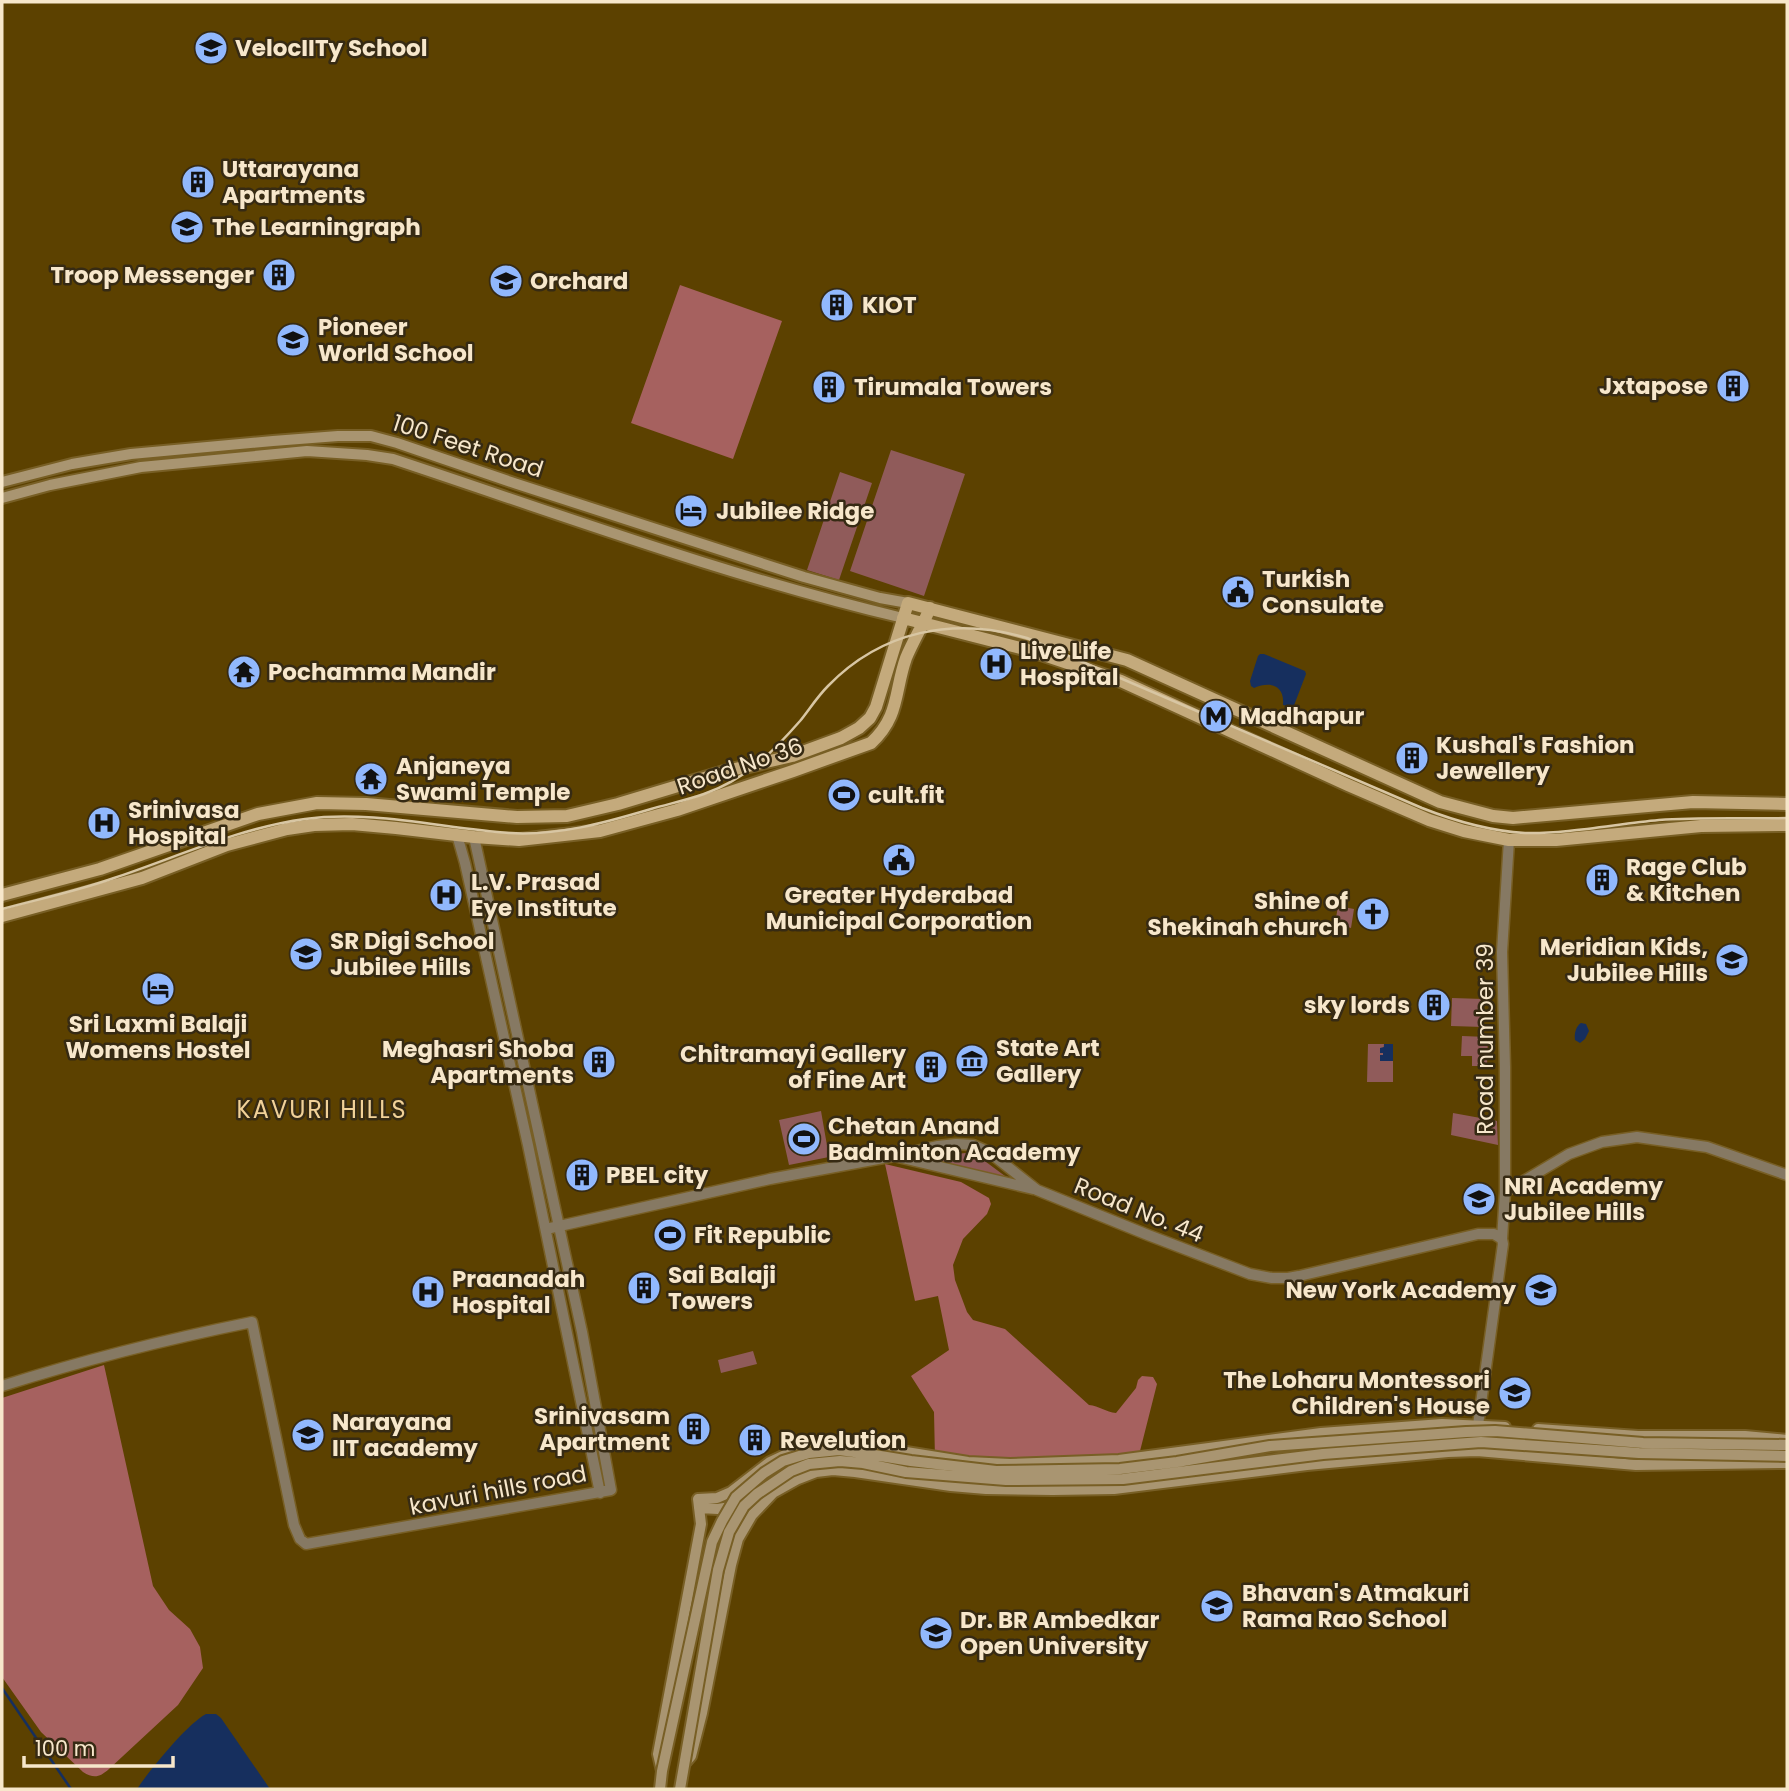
<svg xmlns="http://www.w3.org/2000/svg" width="1789" height="1791" viewBox="0 0 1789 1791" font-family="Poppins,sans-serif">
	<style>
		.green { fill: #905b5a }
		.forest { fill: #a6615f }
		.water { fill: #162f5e }
		.lines { fill: none; stroke-linecap: round; stroke-linejoin: round }
		.stream { stroke: #162f5e; stroke-width: 2.5 }
		.tertiary-casing { stroke: #785f25; stroke-width: 13 }
		.secondary-casing { stroke: #785f25; stroke-width: 14 }
		.primary-casing { stroke: #785f25; stroke-width: 16 }
		.tertiary { stroke: #867963; stroke-width: 10 }
		.secondary { stroke: #a99571; stroke-width: 10 }
		.primary { stroke: #c4aa7c; stroke-width: 12 }
		.rail { stroke: #d8c6a3; stroke-width: 2.5 }
		.secondary-bridge-casing { stroke: #785f25; stroke-width: 14; stroke-linecap: butt }
		.secondary-bridge { stroke: #a99571; stroke-width: 10 }
		.labels { text-anchor: middle; dominant-baseline: central; stroke-width: 5; stroke-linejoin: round; paint-order: stroke }
		.poi-label { font-size: 23px; font-weight: bold; fill: #f7e7cb; stroke: #362a13; text-anchor: start }
		.street-label { font-size: 23px; fill: #f7e7cb; stroke: #362a13 }
		.neighbourhood-label { font-size: 24px; letter-spacing: 2px; fill: #f1d198; stroke: #362a13 }
	</style>
	<rect width="100%" height="100%" fill="#5c4100"/>
	<!-- green -->
	<path class="green" d="M891 450 965 474 924 596 850 571Z
		M840 472 872 483 839 580 807 570Z
		M1338 906 1354 909 1351 928 1335 924Z
		M1452 998 1484 999 1483 1027 1451 1026Z
		M1462 1036 1488 1037 1487 1066H1472V1056H1461Z
		M1368 1044H1384L1383 1055 1380 1061H1393V1082H1367Z
		M821 1111 829 1157 789 1165 779 1120Z
		M1453 1113 1497 1121 1498 1145 1451 1135Z
		M965 1153 978 1156 1009 1179 923 1159Z
		M753 1351 757 1364 721 1373 718 1360Z"/>
	<!-- forest -->
	<path class="forest" d="M680 285 782 321 733 459 631 423Z
		M885 1164 961 1182 989 1198 991 1204 987 1214 963 1239 953 1265 955 1280 967 1312 973 1320 1005 1329 1089 1405C1099 1406 1106 1412 1116 1413L1136 1388 1138 1380 1142 1376 1153 1377 1157 1384 1139 1455 935 1459 934 1412 911 1376 949 1350 938 1296 915 1301Z
		M104 1365 153 1586 169 1610 190 1629 200 1647 203 1668 178 1705 109 1769C100 1777 94 1779 83 1772L41 1732 2 1677V1398Z"/>
	<!-- water -->
	<path class="water" d="M1260 654H1264L1305 671 1306 674 1293 708 1283 705C1285 685 1270 681 1254 688L1251 686 1250 681 1258 656Z
		M1581 1023 1586 1024 1589 1031 1585 1039 1580 1043 1575 1040C1574 1034 1576 1026 1581 1023Z
		M1384 1044H1393V1061H1380V1055H1383V1053H1380V1048L1384 1047Z
		M206 1714H216L221 1718 270 1789H137C149 1771 188 1723 206 1714Z"/>
	<g class="lines">
		<!-- stream -->
		<path class="stream" d="M2 1688 71 1789"/>
		<defs>
			<path id="tertiary" d="M457 835 465 863 528 1145 600 1493
				M898 1157 1033 1189
				M1505 1192 1569 1154 1602 1142 1637 1137 1707 1147 1787 1175
				M546 1229 770 1179 894 1156 938 1146 956 1144 973 1145 989 1152 1037 1190 1148 1235 1250 1274 1272 1278H1288L1299 1276 1478 1234H1494L1502 1239 1503 1244 1478 1425
				M1502 1239 1505 1192V1067L1502 952 1509 840
				M2 1386C84 1360 168 1339 252 1322L294 1525 300 1539 306 1544 611 1490 582 1332 474 837"/>
			<path id="secondary" d="M2 482 72 464 131 454 273 441 338 436H371L397 443 517 484 804 577 880 598 908 603
				M2 498 50 485 141 467 307 451 367 455 393 459C562 515 729 577 903 618
				M1538 1429 1638 1436H1745L1787 1440
				M699 1508 718 1509 737 1506
				M685 1763 691 1756 702 1713 731 1565 738 1539 752 1515 773 1493 798 1479 816 1472 833 1470 855 1472 951 1486 986 1489 1053 1490 1114 1489 1307 1465 1448 1452 1477 1451 1636 1465 1787 1463
				M662 1771 658 1754 701 1524 698 1499 717 1498 731 1492 770 1462 800 1448 844 1442 968 1462 1010 1464 1119 1460 1321 1433 1442 1424 1505 1427"/>
			<path id="primary" d="M903 618 1032 651 1121 681 1348 785 1429 820 1464 831 1509 840H1556L1701 826 1787 825
				M2 895 100 869 258 814 317 803 366 804 517 817 567 816 618 804 731 770 792 756 841 738 859 728 870 718 876 707 908 603 1127 660 1440 802 1493 816 1513 818 1693 802 1787 804
				M2 916 142 878 227 845 287 829 314 825 352 824 396 828 474 837 519 840 600 831 677 810 793 771 871 743C900 716 894 692 906 658 913 641 923 625 930 608"/>
		</defs>
		<!-- tertiary casing -->
		<use href="#tertiary" class="tertiary-casing"/>
		<!-- secondary casing -->
		<use href="#secondary" class="secondary-casing"/>
		<!-- primary casing -->
		<use href="#primary" class="primary-casing"/>
		<!-- tertiary -->
		<use href="#tertiary" class="tertiary"/>
		<!-- secondary -->
		<use href="#secondary" class="secondary"/>
		<!-- primary -->
		<use href="#primary" class="primary"/>
		<!-- rail -->
		<path class="rail" d="M2 909C39 899 77 891 114 878 177 857 239 828 305 819 371 810 442 828 509 833 558 836 604 823 651 809 668 804 687 800 704 794 746 779 771 754 800 721 809 710 817 697 828 686 881 631 954 616 1027 638L1422 808C1455 821 1489 831 1525 833 1567 834 1616 824 1659 820 1701 817 1745 819 1787 818"/>
		<defs>
			<path id="secondary-bridge" d="M660 1789 662 1771 712 1542 722 1521 736 1497 764 1473 783 1461 809 1453 839 1450 862 1453 911 1461 996 1471 1120 1469 1177 1462 1270 1446 1466 1432 1495 1431 1643 1443 1787 1445
				M680 1789 718 1570 729 1532 744 1506 757 1494 791 1471 809 1464 840 1461 863 1463 906 1472 1006 1480 1123 1479 1323 1454 1481 1442 1639 1453 1787 1456"/>
		</defs>
		<!-- secondary-bridge casing -->
		<use href="#secondary-bridge" class="secondary-bridge-casing"/>
		<!-- secondary-bridge -->
		<use href="#secondary-bridge" class="secondary-bridge"/>
	</g>
	<!-- icons -->
	<defs>
		<symbol id="university-disc" viewBox="-11 -11 22 22"><circle r="9.5" fill="#91b8fd" stroke="#362a13"/><path d="M0-5L7-2L0 1L-7-2ZM-4 1L0 2.5L4 1V4Q0 6-4 4Z" fill="#111"/></symbol>
		<symbol id="building-disc" viewBox="-11 -11 22 22"><circle r="9.5" fill="#91b8fd" stroke="#362a13"/><path d="M-4-6H4V6H1V3H-1V6H-4ZM-2.5-4.3h1.7v1.8h-1.7ZM.8-4.3h1.7v1.8H.8ZM-2.5-1h1.7V.8h-1.7ZM.8-1h1.7V.8H.8Z" fill="#111"/></symbol>
		<symbol id="school-disc" viewBox="-11 -11 22 22"><circle r="9.5" fill="#91b8fd" stroke="#362a13"/><path d="M0-5L7-2L0 1L-7-2ZM-4 1L0 2.5L4 1V4Q0 6-4 4Z" fill="#111"/></symbol>
		<symbol id="hotel-disc" viewBox="-11 -11 22 22"><circle r="9.5" fill="#91b8fd" stroke="#362a13"/><path d="M-6-4.5h1.5V1H6V5H4.5V3h-9V5H-6ZM-4 0a1.8 1.8 0 1 1 3.6 0ZM.5 0V-2.5h3Q6-2.5 6 0Z" fill="#111"/></symbol>
		<symbol id="civic-disc" viewBox="-11 -11 22 22"><circle r="9.5" fill="#91b8fd" stroke="#362a13"/><path d="M-.6-6.5H3V-4.5H.6V-3L4-1V1h2V6H-6V1h2V-1L-.6-3ZM-1.2 2.5V6h2.4V2.5Z" fill="#111"/></symbol>
		<symbol id="hospital-disc" viewBox="-11 -11 22 22"><circle r="9.5" fill="#91b8fd" stroke="#362a13"/><path d="M-5-5h3v3.5h4V-5h3V5h-3V1.5h-4V5h-3Z" fill="#111"/></symbol>
		<symbol id="temple-disc" viewBox="-11 -11 22 22"><circle r="9.5" fill="#91b8fd" stroke="#362a13"/><path d="M0-6L5-2H3V0L6.5 2.5H4V6H1.5V3h-3V6H-4V2.5H-6.5L-3 0V-2H-5Z" fill="#111"/></symbol>
		<symbol id="metro-disc" viewBox="-11 -11 22 22"><circle r="9.5" fill="#91b8fd" stroke="#362a13"/><path d="M-5.5 5V-5H-3L0 0L3-5H5.5V5H3V-.5L0 4L-3-.5V5Z" fill="#111"/></symbol>
		<symbol id="stadium-disc" viewBox="-11 -11 22 22"><circle r="9.5" fill="#91b8fd" stroke="#362a13"/><path d="M0-5a6.5 5 0 1 0 0 10a6.5 5 0 1 0 0-10ZM-3.5-1.8h7v3.6h-7Z" fill="#111"/></symbol>
		<symbol id="church-disc" viewBox="-11 -11 22 22"><circle r="9.5" fill="#91b8fd" stroke="#362a13"/><path d="M-1.2-6h2.4v3.5h3.3v2.4h-3.3V6h-2.4V-.1h-3.3v-2.4h3.3Z" fill="#111"/></symbol>
		<symbol id="museum-disc" viewBox="-11 -11 22 22"><circle r="9.5" fill="#91b8fd" stroke="#362a13"/><path d="M0-6L6-3V-2H-6V-3ZM-5-1h2V3h-2ZM-1-1h2V3h-2ZM3-1h2V3H3ZM-6 4H6V6H-6Z" fill="#111"/></symbol>
	</defs>
	<g fill-rule="evenodd">
		<use href="#university-disc" x="192" y="29" width="38" height="38"/>
		<use href="#building-disc" x="179" y="163" width="38" height="38"/>
		<use href="#university-disc" x="168" y="208" width="38" height="38"/>
		<use href="#building-disc" x="260" y="256" width="38" height="38"/>
		<use href="#school-disc" x="487" y="262" width="38" height="38"/>
		<use href="#building-disc" x="818" y="286" width="38" height="38"/>
		<use href="#university-disc" x="274" y="321" width="38" height="38"/>
		<use href="#building-disc" x="1714" y="367" width="38" height="38"/>
		<use href="#building-disc" x="810" y="368" width="38" height="38"/>
		<use href="#hotel-disc" x="672" y="492" width="38" height="38"/>
		<use href="#civic-disc" x="1219" y="573" width="38" height="38"/>
		<use href="#hospital-disc" x="977" y="645" width="38" height="38"/>
		<use href="#temple-disc" x="225" y="653" width="38" height="38"/>
		<use href="#metro-disc" x="1197" y="697" width="38" height="38"/>
		<use href="#building-disc" x="1393" y="739" width="38" height="38"/>
		<use href="#temple-disc" x="352" y="760" width="38" height="38"/>
		<use href="#stadium-disc" x="825" y="776" width="38" height="38"/>
		<use href="#hospital-disc" x="85" y="804" width="38" height="38"/>
		<use href="#civic-disc" x="880" y="841" width="38" height="38"/>
		<use href="#building-disc" x="1583" y="861" width="38" height="38"/>
		<use href="#hospital-disc" x="427" y="876" width="38" height="38"/>
		<use href="#church-disc" x="1354" y="895" width="38" height="38"/>
		<use href="#school-disc" x="287" y="935" width="38" height="38"/>
		<use href="#school-disc" x="1713" y="941" width="38" height="38"/>
		<use href="#hotel-disc" x="139" y="970" width="38" height="38"/>
		<use href="#building-disc" x="1415" y="986" width="38" height="38"/>
		<use href="#museum-disc" x="953" y="1042" width="38" height="38"/>
		<use href="#building-disc" x="580" y="1043" width="38" height="38"/>
		<use href="#building-disc" x="912" y="1048" width="38" height="38"/>
		<use href="#stadium-disc" x="785" y="1120" width="38" height="38"/>
		<use href="#building-disc" x="563" y="1156" width="38" height="38"/>
		<use href="#university-disc" x="1460" y="1180" width="38" height="38"/>
		<use href="#stadium-disc" x="651" y="1216" width="38" height="38"/>
		<use href="#building-disc" x="625" y="1269" width="38" height="38"/>
		<use href="#school-disc" x="1522" y="1271" width="38" height="38"/>
		<use href="#hospital-disc" x="409" y="1273" width="38" height="38"/>
		<use href="#university-disc" x="1496" y="1374" width="38" height="38"/>
		<use href="#building-disc" x="675" y="1410" width="38" height="38"/>
		<use href="#university-disc" x="289" y="1416" width="38" height="38"/>
		<use href="#building-disc" x="736" y="1421" width="38" height="38"/>
		<use href="#school-disc" x="1198" y="1587" width="38" height="38"/>
		<use href="#university-disc" x="917" y="1614" width="38" height="38"/>
	</g>
	<g class="labels">
		<!-- poi labels -->
		<g class="poi-label">
			<text x="235" y="48">VelocIITy School</text>
			<text x="222" y="169">Uttarayana<tspan x="222" dy="26">Apartments</tspan></text>
			<text x="212" y="227">The Learningraph</text>
			<text x="254" y="275" text-anchor="end">Troop Messenger</text>
			<text x="530" y="281">Orchard</text>
			<text x="862" y="305">KIOT</text>
			<text x="318" y="327">Pioneer<tspan x="318" dy="26">World School</tspan></text>
			<text x="1708" y="386" text-anchor="end">Jxtapose</text>
			<text x="854" y="387">Tirumala Towers</text>
			<text x="716" y="511">Jubilee Ridge</text>
			<text x="1262" y="579">Turkish<tspan x="1262" dy="26">Consulate</tspan></text>
			<text x="1020" y="651">Live Life<tspan x="1020" dy="26">Hospital</tspan></text>
			<text x="268" y="672">Pochamma Mandir</text>
			<text x="1240" y="716">Madhapur</text>
			<text x="1436" y="745">Kushal's Fashion<tspan x="1436" dy="26">Jewellery</tspan></text>
			<text x="396" y="766">Anjaneya<tspan x="396" dy="26">Swami Temple</tspan></text>
			<text x="868" y="795">cult.fit</text>
			<text x="128" y="810">Srinivasa<tspan x="128" dy="26">Hospital</tspan></text>
			<text x="1626" y="867">Rage Club<tspan x="1626" dy="26">&amp; Kitchen</tspan></text>
			<text x="471" y="882">L.V. Prasad<tspan x="471" dy="26">Eye Institute</tspan></text>
			<text x="899" y="895" text-anchor="middle">Greater Hyderabad<tspan x="899" dy="26">Municipal Corporation</tspan></text>
			<text x="1348" y="901" text-anchor="end">Shine of<tspan x="1348" dy="26">Shekinah church</tspan></text>
			<text x="330" y="941">SR Digi School<tspan x="330" dy="26">Jubilee Hills</tspan></text>
			<text x="1708" y="947" text-anchor="end">Meridian Kids,<tspan x="1708" dy="26">Jubilee Hills</tspan></text>
			<text x="1410" y="1005" text-anchor="end">sky lords</text>
			<text x="158" y="1024" text-anchor="middle">Sri Laxmi Balaji<tspan x="158" dy="26">Womens Hostel</tspan></text>
			<text x="996" y="1048">State Art<tspan x="996" dy="26">Gallery</tspan></text>
			<text x="574" y="1049" text-anchor="end">Meghasri Shoba<tspan x="574" dy="26">Apartments</tspan></text>
			<text x="906" y="1054" text-anchor="end">Chitramayi Gallery<tspan x="906" dy="26">of Fine Art</tspan></text>
			<text x="828" y="1126">Chetan Anand<tspan x="828" dy="26">Badminton Academy</tspan></text>
			<text x="606" y="1175">PBEL city</text>
			<text x="1504" y="1186">NRI Academy<tspan x="1504" dy="26">Jubilee Hills</tspan></text>
			<text x="694" y="1235">Fit Republic</text>
			<text x="668" y="1275">Sai Balaji<tspan x="668" dy="26">Towers</tspan></text>
			<text x="452" y="1279">Praanadah<tspan x="452" dy="26">Hospital</tspan></text>
			<text x="1516" y="1290" text-anchor="end">New York Academy</text>
			<text x="1490" y="1380" text-anchor="end">The Loharu Montessori<tspan x="1490" dy="26">Children's House</tspan></text>
			<text x="670" y="1416" text-anchor="end">Srinivasam<tspan x="670" dy="26">Apartment</tspan></text>
			<text x="332" y="1422">Narayana<tspan x="332" dy="26">IIT academy</tspan></text>
			<text x="780" y="1440">Revelution</text>
			<text x="1242" y="1593">Bhavan's Atmakuri<tspan x="1242" dy="26">Rama Rao School</tspan></text>
			<text x="960" y="1620">Dr. BR Ambedkar<tspan x="960" dy="26">Open University</tspan></text>
		</g>
		<!-- street labels -->
		<g class="street-label">
			<text transform="translate(468 446) rotate(18)">100 Feet Road</text>
			<text transform="translate(740 766) rotate(-19)">Road No 36</text>
			<text transform="translate(1485 1039) rotate(-90)">Road number 39</text>
			<text transform="translate(1139 1210) rotate(22)">Road No. 44</text>
			<text transform="translate(498 1490) rotate(-11)">kavuri hills road</text>
		</g>
		<!-- neighbourhood labels -->
		<g class="neighbourhood-label">
			<text x="322" y="1109">KAVURI HILLS</text>
		</g>
	</g>
	<!-- border -->
	<rect width="1789" height="1791" fill="none" stroke="#f7e7cb" stroke-width="7"/>
	<!-- scale -->
	<path d="M24 1756v10h149v-10" fill="none" stroke="#f7e7cb" stroke-width="3.5"/>
	<text x="35" y="1756" font-size="21" fill="#f7e7cb" stroke="#362a13" stroke-width="5" paint-order="stroke">100 m</text>
</svg>
